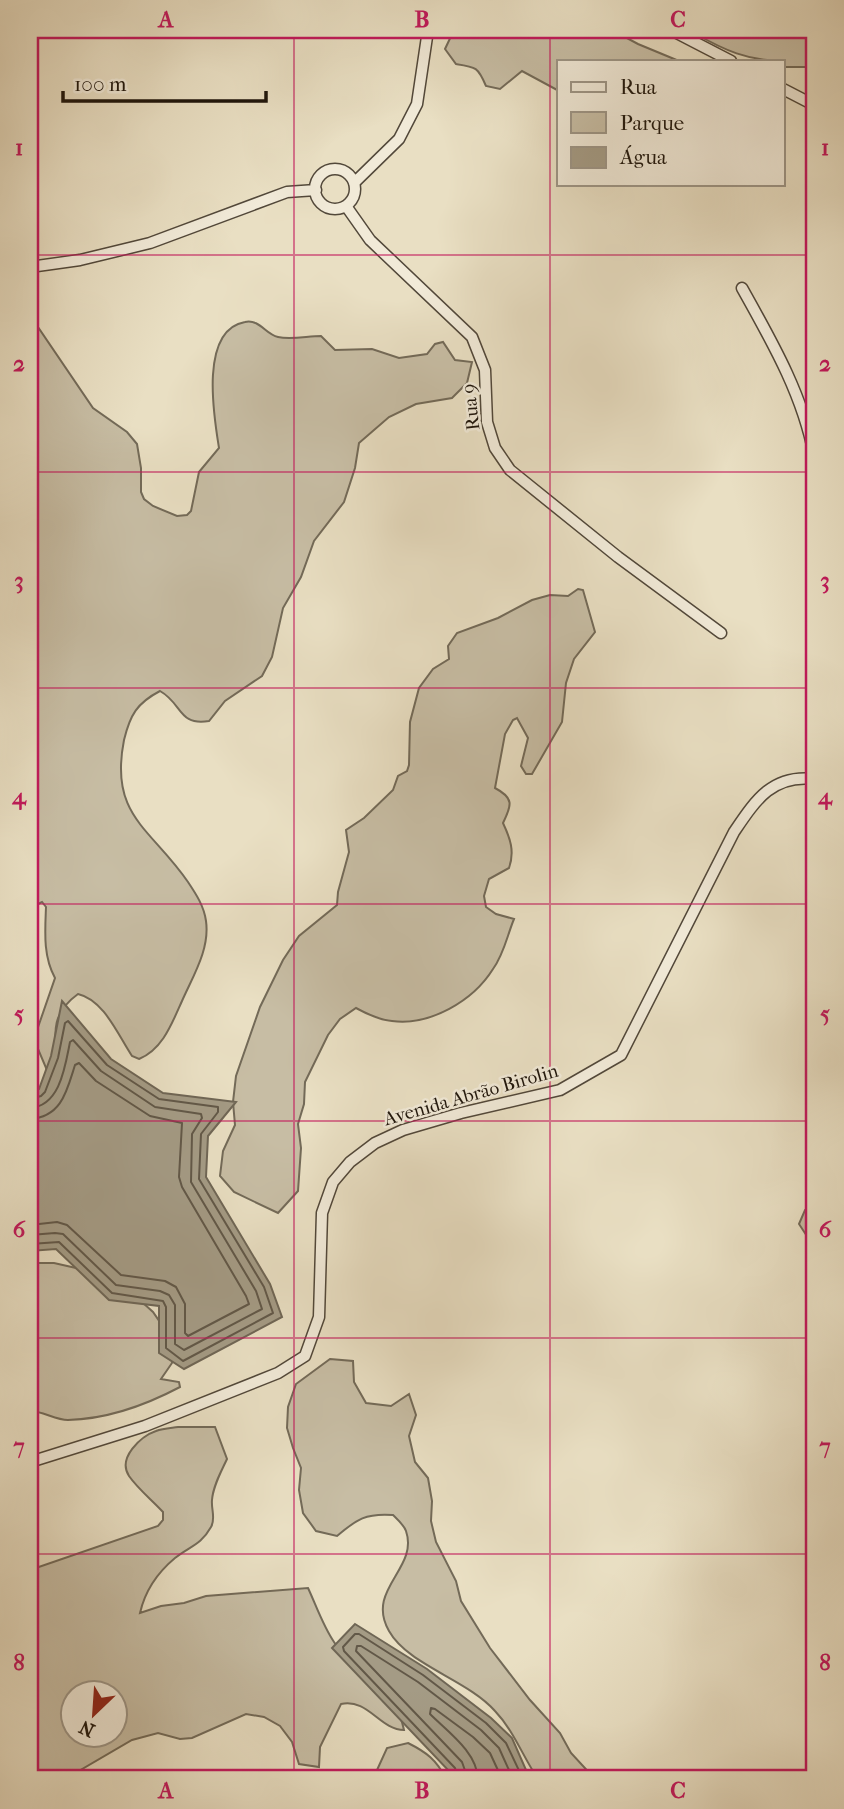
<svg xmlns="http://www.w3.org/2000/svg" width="844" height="1809" viewBox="0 0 844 1809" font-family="'IM FELL French Canon',serif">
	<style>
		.green { fill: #c7bda4; stroke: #736a58; stroke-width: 2; fill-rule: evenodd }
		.water { fill: #a49b85; stroke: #6f6655; stroke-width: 2 }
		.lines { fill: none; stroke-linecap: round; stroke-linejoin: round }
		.shore { stroke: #625848; stroke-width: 2 }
		.minor-casing { stroke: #52483a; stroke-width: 13 }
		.minor { stroke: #f1ead8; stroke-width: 10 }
		.grid { fill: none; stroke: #c2185b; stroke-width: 2; stroke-opacity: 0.55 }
		.labels { text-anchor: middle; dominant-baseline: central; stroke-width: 5; stroke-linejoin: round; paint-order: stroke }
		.street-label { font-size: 19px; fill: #1f160c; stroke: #f1ead8 }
		.neatline { fill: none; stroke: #c2185b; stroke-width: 2.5 }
		.grid-label { font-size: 23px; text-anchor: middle; font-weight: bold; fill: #c2185b }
	</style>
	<rect width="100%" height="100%" fill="#e9dfc3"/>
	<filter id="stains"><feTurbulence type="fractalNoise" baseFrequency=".00286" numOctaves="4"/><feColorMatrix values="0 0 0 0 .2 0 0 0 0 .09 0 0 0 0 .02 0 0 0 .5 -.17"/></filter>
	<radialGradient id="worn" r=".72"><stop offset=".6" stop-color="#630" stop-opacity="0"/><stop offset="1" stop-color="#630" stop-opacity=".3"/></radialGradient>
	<!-- green -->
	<path class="green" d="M454 30H462L467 34 477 33 482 30H612L638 44 679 61H559V91L522 71 500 89 486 86C478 67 476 67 456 64L445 49Z
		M694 30H814V67H783V61C748 61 724 50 694 33Z
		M30 302 38 327 93 408 127 432 137 444 141 468V492L144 499 153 506 177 516 187 515 191 511 199 472 219 448C214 417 199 330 245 322 260 319 265 334 278 337 291 340 308 336 321 336L335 350 372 349 399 358 427 354 435 344 443 342 455 360 472 362 467 383 452 398 416 404 389 417 359 443 355 468 344 502 314 541 301 577 283 608 272 657 262 676 225 701 209 721C178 726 183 704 160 691 137 703 130 715 124 740 109 816 151 828 188 882 196 894 204 906 206 921 210 949 193 976 182 1001 172 1023 163 1049 139 1059L132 1056C118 1035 104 1000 78 994 49 1015 55 1035 58 1066L49 1075 38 1049 36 1033 55 978C43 956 45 932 46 907L42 902 34 906 30 901V505L32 499 30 494Z
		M578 589 583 590 595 632 574 659 566 683 562 722 532 774H526L521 766 528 738 517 718 513 720 505 734 495 788C514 798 512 805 503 823 510 838 515 851 509 868L489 879 484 896 486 907 496 914 514 919C507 936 504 954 493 969 473 1001 430 1026 392 1021 379 1020 367 1014 356 1008L340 1019 328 1035 305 1082 304 1104 298 1124 301 1148 298 1191 278 1213 234 1192 220 1176 223 1151 235 1125 233 1102 236 1076 260 1007 283 960 299 936 337 905 338 892 349 852 346 830 364 818 393 790 398 776 407 771 409 765 410 722 419 688 433 669 449 659 448 646 457 633 498 618 532 600 550 595 568 596Z
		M812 1204H814V1247L799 1224 805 1210Z
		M30 1263H54L76 1268 142 1302 153 1312 166 1331 173 1356 172 1363 161 1379 179 1382 180 1387C146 1405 107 1419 68 1420 55 1420 43 1411 30 1411Z
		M330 1359 353 1361 354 1382 366 1403 391 1406 409 1394 416 1415 409 1436 415 1462 428 1478 432 1501 431 1521 436 1542 456 1581 461 1601 490 1648 530 1700 560 1733 571 1753 595 1779H538C523 1757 514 1731 495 1711 468 1680 408 1665 389 1631 365 1589 419 1569 406 1531 404 1525 397 1519 393 1515 366 1513 357 1519 337 1536L316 1531 303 1513 299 1490 301 1468 293 1448 287 1428 288 1407 296 1384Z
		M178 1427H215L227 1459C221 1472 213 1486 212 1500 211 1509 216 1519 211 1527 201 1545 190 1546 175 1558 157 1573 145 1591 140 1613L161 1606 184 1603 206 1596 308 1588C316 1605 323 1626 334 1642 354 1672 397 1691 404 1730 380 1730 368 1698 341 1704L320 1747 319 1767 299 1764 292 1742 280 1726 264 1717 246 1714 192 1738 180 1739 158 1733 132 1740 65 1779H30V1570L158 1526 163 1520V1512C152 1500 138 1489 129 1476 117 1458 141 1436 156 1431 163 1428 171 1428 178 1427ZM74 1694H116V1736H74Z
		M408 1743C426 1752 437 1760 446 1779H381L377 1770 387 1748Z"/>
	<!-- water -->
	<path class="water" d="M62 1001 111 1059 163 1093 236 1102 208 1136 206 1177 270 1284 282 1317 184 1369 159 1353V1306L109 1300 56 1249 30 1251V1093L39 1089 51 1056Z
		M355 1624 427 1669 491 1718 512 1738 530 1779H453L450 1772 332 1648Z"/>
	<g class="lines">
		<!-- shore -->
		<path class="shore" d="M30 1099 41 1096 45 1092 58 1058 65 1023 68 1021 107 1065 159 1099 218 1107V1112L201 1134 199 1179 264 1287 273 1313 183 1361 166 1348V1307L163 1301 112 1293 59 1242 30 1244
			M30 1108C60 1106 65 1067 70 1042L73 1040 101 1071 155 1107 201 1114 202 1118 192 1134 191 1182 256 1291 262 1309 184 1350 175 1344V1305L169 1295 160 1291 116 1285 63 1234 55 1233 30 1235
			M30 1119C62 1117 67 1090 75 1065L79 1063 96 1081 150 1116 182 1123 179 1177 182 1187 246 1296 249 1304 188 1336 185 1333V1304L176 1287 165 1281 121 1275 67 1225 57 1222 30 1225
			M459 1779 455 1768 344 1651 343 1647 355 1634H359L423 1675 486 1723 506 1743 523 1779
			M468 1779 462 1762 356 1651 357 1646H361L418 1682 481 1730 499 1748 513 1779
			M478 1779C477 1752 448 1732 430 1714L431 1708 435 1709 473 1737 490 1753 502 1779"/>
		<defs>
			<path id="minor" d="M671 30 731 61
				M783 89 814 105
				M315 189a20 20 0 1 1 40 0a20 20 0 1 1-40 0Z
				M354 183 399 139 417 104 428 30
				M346 206 370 240 472 337 485 370 487 422 495 448 510 470 618 557 721 633
				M30 267 80 260 150 243 287 192 316 190
				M742 288C771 340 803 395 814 455
				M30 1462 145 1426 278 1373 305 1356 319 1317 322 1213 333 1182 350 1162 375 1143 403 1130 461 1113 560 1090 621 1055 734 832C755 801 772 774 814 779
				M324 1779 333 1776"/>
		</defs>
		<!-- minor casing -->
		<use href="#minor" class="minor-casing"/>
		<!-- minor -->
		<use href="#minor" class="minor"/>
	</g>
	<!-- grid -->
	<path class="grid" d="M294 30V1779M550 30V1779M30 255H814M30 472H814M30 688H814M30 904H814M30 1121H814M30 1338H814M30 1554H814"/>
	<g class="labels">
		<!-- street labels -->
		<g class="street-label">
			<text transform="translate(471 407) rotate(-96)">Rua 9</text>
			<text transform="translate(471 1095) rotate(-16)">Avenida Abrão Birolin</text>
		</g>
	</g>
	<!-- margin -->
	<rect width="844" height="1809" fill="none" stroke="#e9dfc3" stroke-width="77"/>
	<!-- legend -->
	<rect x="557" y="60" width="228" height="126" fill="#f1ead8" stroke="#9d9586" stroke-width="2"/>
	<rect x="571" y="82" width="35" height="10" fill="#f1ead8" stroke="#9d9586" stroke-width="2"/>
	<text x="620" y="94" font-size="21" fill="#1f160c">Rua</text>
	<rect x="571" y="112" width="35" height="21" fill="#c7bda4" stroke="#9d9586" stroke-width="2"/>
	<text x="620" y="130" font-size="21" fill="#1f160c">Parque</text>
	<rect x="571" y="147" width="35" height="21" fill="#a49b85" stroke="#9d9586" stroke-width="2"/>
	<text x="620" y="164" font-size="21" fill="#1f160c">Água</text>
	<!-- north arrow -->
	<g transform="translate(94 1714) rotate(205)"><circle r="33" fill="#f1ead8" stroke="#9d9586" stroke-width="2"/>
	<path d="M0-5L12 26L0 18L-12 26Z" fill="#8f2418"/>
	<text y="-10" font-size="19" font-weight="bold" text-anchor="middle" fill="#1f160c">N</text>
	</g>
	<!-- scale -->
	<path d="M63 91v10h203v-10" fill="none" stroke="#1f160c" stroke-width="3.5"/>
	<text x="74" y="91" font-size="21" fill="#1f160c" stroke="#f1ead8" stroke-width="5" paint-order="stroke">100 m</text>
	<rect x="38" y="38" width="768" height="1732" class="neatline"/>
	<g class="grid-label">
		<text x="166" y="27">A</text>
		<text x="422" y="27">B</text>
		<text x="678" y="27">C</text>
		<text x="19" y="155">1</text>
		<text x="825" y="155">1</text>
		<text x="19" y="371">2</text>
		<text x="825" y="371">2</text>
		<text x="19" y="588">3</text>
		<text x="825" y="588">3</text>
		<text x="19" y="804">4</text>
		<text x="825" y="804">4</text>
		<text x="19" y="1021">5</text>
		<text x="825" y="1021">5</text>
		<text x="19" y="1237">6</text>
		<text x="825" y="1237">6</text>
		<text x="19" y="1454">7</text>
		<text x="825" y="1454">7</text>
		<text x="19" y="1670">8</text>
		<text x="825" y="1670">8</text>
		<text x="166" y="1798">A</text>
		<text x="422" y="1798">B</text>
		<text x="678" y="1798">C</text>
	</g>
	<rect width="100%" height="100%" filter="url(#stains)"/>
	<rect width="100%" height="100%" fill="url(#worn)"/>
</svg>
